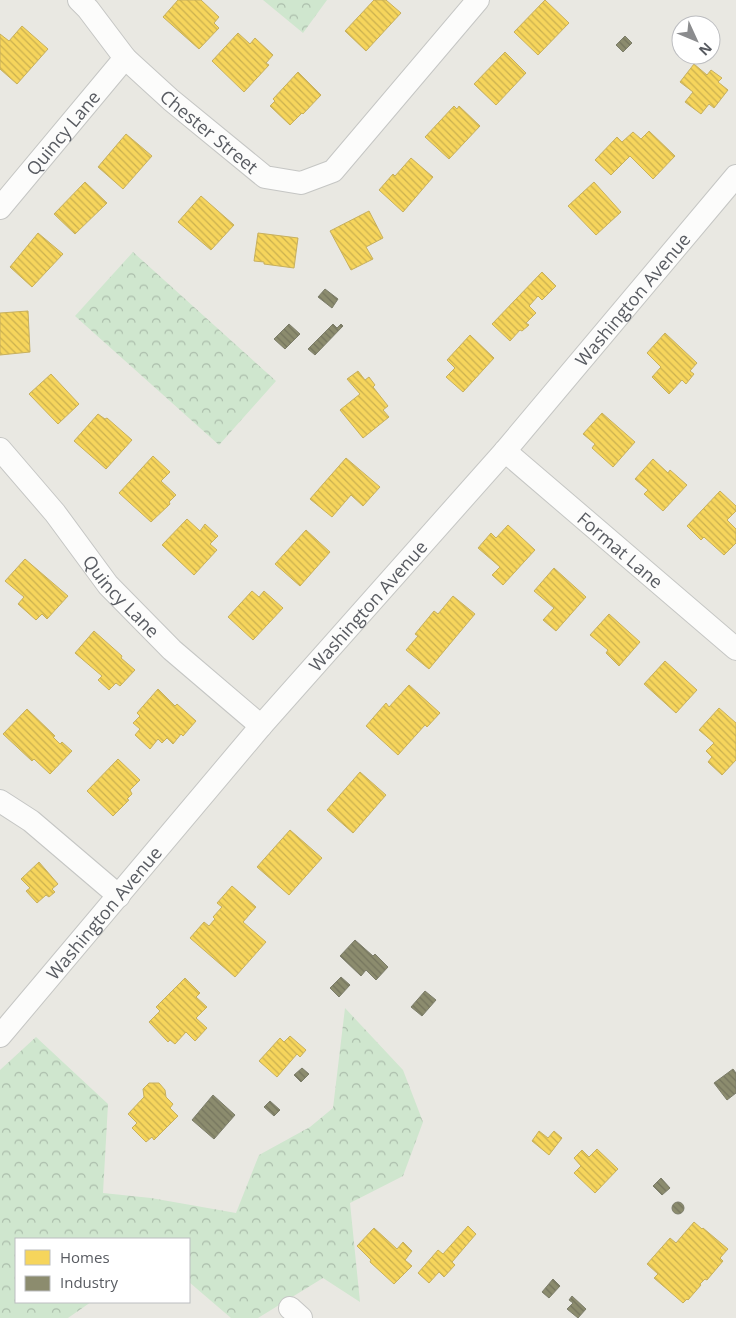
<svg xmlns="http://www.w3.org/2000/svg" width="736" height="1318" viewBox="0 0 736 1318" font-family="'Open Sans',sans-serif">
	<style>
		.forest { fill: url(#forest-crowns) }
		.homes { fill: url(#homes-back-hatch); stroke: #c7b05e }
		.industry { fill: url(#industry-back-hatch); stroke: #7c7d6a }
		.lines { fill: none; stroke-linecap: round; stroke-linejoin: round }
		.street-casing { stroke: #c5c6c4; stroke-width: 24 }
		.street { stroke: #fcfcfb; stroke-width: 22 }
		.labels { text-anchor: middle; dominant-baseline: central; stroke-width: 5; stroke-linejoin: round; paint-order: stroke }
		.street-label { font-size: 18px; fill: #585b61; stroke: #fff }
	</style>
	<defs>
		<pattern id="forest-crowns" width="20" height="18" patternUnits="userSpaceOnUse" patternTransform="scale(1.25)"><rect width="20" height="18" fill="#cfe6ce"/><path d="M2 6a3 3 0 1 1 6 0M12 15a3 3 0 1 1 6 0" fill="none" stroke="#abbdab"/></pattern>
		<pattern id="homes-back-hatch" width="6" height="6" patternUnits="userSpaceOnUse" patternTransform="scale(1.25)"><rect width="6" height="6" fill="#f6d55c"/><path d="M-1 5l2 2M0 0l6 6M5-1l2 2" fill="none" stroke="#cab04f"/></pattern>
		<pattern id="industry-back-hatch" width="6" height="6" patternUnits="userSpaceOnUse" patternTransform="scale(1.25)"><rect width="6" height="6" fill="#8c8c6e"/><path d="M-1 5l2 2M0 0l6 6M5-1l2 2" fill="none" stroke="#75755e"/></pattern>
	</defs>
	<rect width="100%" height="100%" fill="#e9e8e2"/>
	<!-- forest -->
	<path class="forest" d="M263 0H327L303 33Z
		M133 252 276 381 219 445 75 316Z
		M345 1008 403 1070 423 1122 403 1176 350 1203 360 1302 323 1278 258 1318H231L189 1282V1239H16V1302H91L68 1318H0V1070L36 1037 108 1104 103 1193 151 1198 236 1213 259 1155 310 1127 333 1108Z"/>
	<!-- homes -->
	<path class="homes" d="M178 0H201L219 17 214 23 219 28 199 49 163 17Z
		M374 0H386L401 13 366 51 345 31Z
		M545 0 569 23 538 55 514 32Z
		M22 26 48 49 17 84 0 69V34L9 41Z
		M238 33 250 44 255 38 273 55 266 63 269 65 244 92 212 61Z
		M505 52 526 73 496 105 474 84Z
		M694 64 707 75 711 70 722 78 718 82 728 90 714 108 709 104 701 114 685 102 693 92 680 82Z
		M298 72 321 95 303 114 302 113 290 125 270 106 275 101 273 99Z
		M454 106 457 109 459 106 480 126 449 159 425 137Z
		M649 131 675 156 653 179 630 156 611 175 595 160 617 137 622 142 633 132 641 139Z
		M126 134 152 156 123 189 98 167Z
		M411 158 433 177 403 212 379 190 393 174 395 176Z
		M85 182 107 203 75 234 54 214Z
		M594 182 621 212 596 235 568 206Z
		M201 196 234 225 211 250 178 222Z
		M369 211 383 238 366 247 373 259 351 270 330 231Z
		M38 233 63 254 32 287 10 267Z
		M258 233 298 238 294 268 264 264V262L254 261Z
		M542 272 556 286 542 300 538 296 529 306 536 313 526 323 529 325 522 331 520 330 510 341 492 324Z
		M28 311 30 352 0 355V313Z
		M665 333 697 363 690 371 694 374 686 384 682 380 669 394 652 377 661 367 647 353Z
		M470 335 494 358 463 392 446 377 455 368 447 360Z
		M358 371 365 380 369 377 375 385 373 387 388 406 383 410 389 417 363 438 340 410 360 394 347 379Z
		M51 374 79 404 58 424 29 394Z
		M602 413 635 442 613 467 592 448 595 444 583 434Z
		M98 414 105 419 107 418 132 440 106 469 74 441Z
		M153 456 170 472 161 481 176 495 169 502 170 504 151 522 119 493Z
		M346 458 380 487 363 506 351 495 332 517 310 499Z
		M653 459 668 473 670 470 687 485 663 511 644 494 648 490 635 479Z
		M720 491 736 506V511L727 520 736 529V543L724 555 704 537 701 540 687 526Z
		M187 519 200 531 205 524 218 536 210 544 217 550 194 575 162 545Z
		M508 525 535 550 503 585 492 575 500 567 478 548 491 533 496 538Z
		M306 530 330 552 300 586 275 564Z
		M25 559 68 596 47 619 42 614 36 620 18 604 24 597 5 581Z
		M554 568 586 597 556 631 543 620 554 608 534 591Z
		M252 591 259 597 264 591 283 608 253 640 228 617Z
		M453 596 475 614 429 669 406 650 418 636 415 634 434 611 438 614Z
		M609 614 640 642 619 666 606 653 608 650 590 635Z
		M94 631 122 656 121 658 135 670 120 686 116 683 109 690 98 680 102 676 75 653Z
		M665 661 697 690 676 713 644 684Z
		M409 685 440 713 427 727 425 725 398 755 366 726 386 703 389 707Z
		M158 689 175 706 177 704 196 721 183 736 181 734 173 744 167 738 162 743 158 739 150 749 135 735 140 729 133 723 140 716 137 713Z
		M719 708 736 723V760L722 775 708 762 712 757 706 751 714 743 699 730Z
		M27 709 55 736 53 737 60 744 62 742 72 751 50 774 34 759 32 761 3 734Z
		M118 759 140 780 130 790 132 794 127 799 129 800 113 816 87 791Z
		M360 772 386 795 353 833 327 810Z
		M290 830 322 858 289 895 257 867Z
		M39 862 58 884 52 889 55 892 49 897 46 895 37 903 26 891 30 888 21 879Z
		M232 886 256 907 243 922 266 942 235 977 190 938 204 922 209 926 215 919 213 917 222 907 217 903Z
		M185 978 200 993 196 997 207 1007 196 1018 207 1028 195 1041 186 1032 175 1044 170 1040 168 1042 149 1022 160 1011 156 1007Z
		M290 1036 306 1050 300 1057 297 1054 277 1077 259 1061 280 1038 284 1042Z
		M149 1083H159L165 1090 166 1097 173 1104 170 1108 178 1116 154 1140 152 1137 146 1142 132 1128 137 1123 128 1114 144 1097 143 1089Z
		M539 1131 548 1138 554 1131 562 1138 549 1155 532 1141Z
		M597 1149 618 1169 595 1193 574 1173 581 1166 574 1158 582 1150 589 1157Z
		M694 1222 702 1229 703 1228 728 1249 720 1258 723 1261 707 1280 705 1279 700 1284 701 1285 688 1300 687 1299 683 1303 654 1278 658 1274 647 1264 670 1238 676 1243Z
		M468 1226 476 1234 452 1262 455 1265 444 1277 439 1272 429 1283 418 1273 438 1250 443 1254Z
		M374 1228 397 1249 403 1242 412 1251 405 1260 412 1266 394 1284 370 1262 371 1260 357 1246Z"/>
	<!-- industry -->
	<path class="industry" d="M625 36 632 43 623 52 616 45Z
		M325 289 338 299 332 308 318 297Z
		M289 324 300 334 285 349 274 339Z
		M333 324 337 328 341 324 343 326 315 355 308 349Z
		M355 940 373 956 375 954 388 967 376 980 366 970 361 976 340 956Z
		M341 977 350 985 339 997 330 988Z
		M425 991 436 1000 422 1016 411 1007Z
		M302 1068 309 1074 301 1082 294 1075Z
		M733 1069 736 1073V1093L727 1100 714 1083Z
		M213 1095 235 1115 214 1139 192 1120Z
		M270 1101 280 1110 274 1116 264 1107Z
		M661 1178 670 1188 662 1195 653 1186Z
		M672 1208a6 6 0 1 1 12 0a6 6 0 1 1-12 0Z
		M553 1279 560 1286 549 1298 542 1292Z
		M572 1296 586 1309 578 1318 567 1309 573 1303 569 1300Z"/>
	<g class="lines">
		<defs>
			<g id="street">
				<path id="s1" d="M79 0 88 9 125 58 171 100 265 177 301 183 333 171 478 0"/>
				<path id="s2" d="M0 208 125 58"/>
				<path id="s3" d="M0 449 55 513 108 585 172 650 261 726"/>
				<path id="s4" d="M505 451 736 649"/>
				<path d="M0 801 31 821 119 896"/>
				<path id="s5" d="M0 1036 261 726 505 451 736 176"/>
				<path d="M290 1308 301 1318"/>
			</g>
		</defs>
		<!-- street casing -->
		<use href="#street" class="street-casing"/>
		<!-- street -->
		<use href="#street" class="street"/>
	</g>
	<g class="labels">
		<!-- street labels -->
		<g class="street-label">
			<text stroke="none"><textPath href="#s1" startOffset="186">Chester Street</textPath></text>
			<text stroke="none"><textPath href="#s2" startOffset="98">Quincy Lane</textPath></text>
			<text stroke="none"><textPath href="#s5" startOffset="971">Washington Avenue</textPath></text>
			<text stroke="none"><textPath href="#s4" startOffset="152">Format Lane</textPath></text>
			<text stroke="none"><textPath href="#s3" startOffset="191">Quincy Lane</textPath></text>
			<text stroke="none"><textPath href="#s5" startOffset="566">Washington Avenue</textPath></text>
			<text stroke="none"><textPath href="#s5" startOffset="161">Washington Avenue</textPath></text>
		</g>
	</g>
	<!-- legend -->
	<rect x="15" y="1238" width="175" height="65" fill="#ffffff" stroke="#bcbdc0"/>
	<rect x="25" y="1250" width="25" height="15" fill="#f6d55c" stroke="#bcbdc0"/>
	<text x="60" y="1263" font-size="15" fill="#585b61">Homes</text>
	<rect x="25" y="1276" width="25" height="15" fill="#8c8c6e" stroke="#bcbdc0"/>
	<text x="60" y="1288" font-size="15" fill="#585b61">Industry</text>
	<!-- north arrow -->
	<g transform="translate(696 40) rotate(134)"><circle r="24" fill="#ffffff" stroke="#bcbdc0"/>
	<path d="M0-4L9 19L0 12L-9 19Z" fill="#8b8c8e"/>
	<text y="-8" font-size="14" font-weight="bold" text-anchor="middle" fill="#585b61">N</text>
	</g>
</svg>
